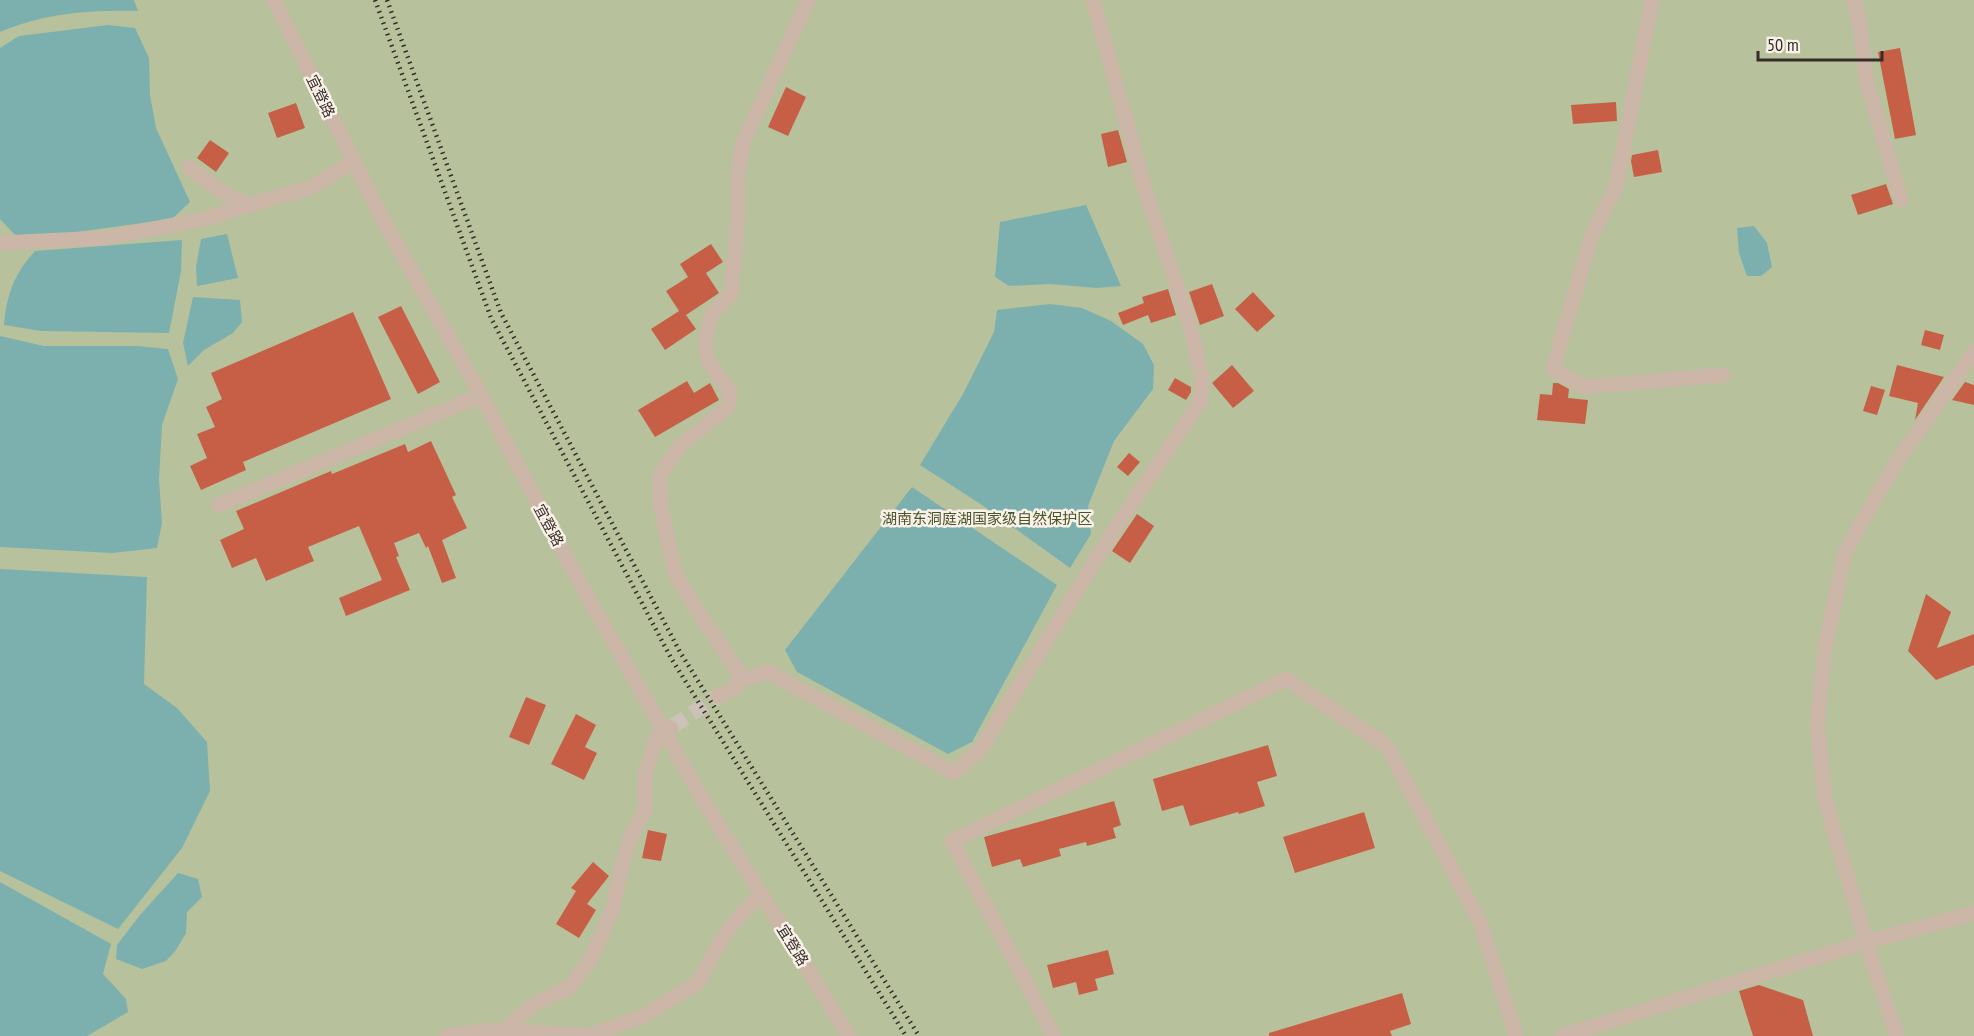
<svg xmlns="http://www.w3.org/2000/svg" width="1974" height="1036" viewBox="0 0 1974 1036" font-family="'PT Sans Narrow','Noto Sans SC',sans-serif">
	<style>
		.green { fill: #b7c29c }
		.water { fill: #7bb0af }
		.building { fill: #c75f46 }
		.lines { fill: none; stroke-linecap: round; stroke-linejoin: round }
		.minor-tunnel { stroke: #cdc2b8; stroke-width: 15; stroke-dasharray: 15 8; stroke-linecap: butt }
		.minor { stroke: #cbb6a8; stroke-width: 15 }
		.rail { stroke: #372c28; stroke-width: 4.5; stroke-dasharray: 1.5 4.5; stroke-linecap: butt }
		.labels { text-anchor: middle; dominant-baseline: central; stroke-width: 5; stroke-linejoin: round; paint-order: stroke }
		.street-label { font-size: 15px; fill: #372c28; stroke: #faf1e9 }
		.park-label { font-size: 15px; fill: #49562c; stroke: #faf1e9 }
	</style>
	<rect width="100%" height="100%" fill="#f2e7dc"/>
	<!-- green -->
	<path class="green" d="M0 0H1974V1036H0Z"/>
	<!-- water -->
	<path class="water" d="M0 0H134L138 11C89 10 45 13 0 32Z
		M108 25 135 28 149 58 150 95 156 128 190 202 172 219 47 236 15 235 0 219V48L19 36Z
		M1086 205 1121 286 1096 288 1051 284 1009 286 995 277 1000 222Z
		M1754 226 1767 243 1772 267 1761 276H1747L1739 253 1737 228Z
		M227 234 238 278 197 286 196 267 201 239Z
		M182 240 181 271 169 333 41 331 4 325C7 294 14 274 35 251Z
		M193 297 240 300 242 322 233 333 204 350 188 366 183 343Z
		M1050 304 1082 308 1111 321 1143 344 1154 365 1153 389 1114 441 1088 506 1091 534 1070 568 982 505 920 465 963 394 994 332 997 310Z
		M0 336 44 346H137L168 349 178 379 162 425 159 479 162 523 157 548 112 553 0 547Z
		M912 487 1057 585 972 742 948 754 797 672 785 650Z
		M0 569 147 577 144 684 177 708 207 742 210 791 182 848 118 929 0 871Z
		M178 873 198 879 202 897 187 912 186 933 176 950 166 961 142 969 116 959 117 945 140 915Z
		M0 882 111 944 103 974 126 999 128 1012 87 1036H0Z"/>
	<!-- building -->
	<path class="building" d="M1900 48 1916 135 1895 139 1878 52Z
		M786 87 806 97 788 136 768 127Z
		M1616 102 1617 121 1573 124 1571 105Z
		M296 103 305 128 277 138 268 113Z
		M1118 130 1127 162 1108 167 1101 134Z
		M210 140 229 153 216 172 197 158Z
		M1658 150 1662 172 1634 177 1631 161 1632 155Z
		M1886 184 1893 204 1858 215 1851 195Z
		M711 244 723 262 706 273 719 293 686 315 696 329 665 350 651 329 679 311 666 291 688 277 680 264Z
		M1212 284 1224 316 1200 325 1189 292Z
		M1168 289 1176 315 1151 323 1148 315 1123 325 1118 313 1144 303 1142 297Z
		M1253 292 1275 316 1257 332 1235 309Z
		M401 306 440 382 418 394 378 317Z
		M353 312 391 399 243 462 246 470 201 490 190 466 207 458 197 434 215 427 206 407 222 399 211 373Z
		M1925 330 1944 335 1940 350 1921 345Z
		M1232 365 1254 391 1233 408 1212 383Z
		M1897 365 1944 377 1915 420 1918 403 1889 396Z
		M1175 378 1191 387V392L1186 400 1168 390Z
		M687 381 694 393 710 383 719 400 655 437 638 410Z
		M1965 382 1974 385V405L1952 400Z
		M1553 383H1558L1569 389 1568 398 1588 400 1585 424 1537 420 1540 394 1552 395Z
		M1871 386 1885 390 1877 415 1863 411Z
		M431 441 456 495 452 497 467 528 442 540 456 578 442 583 428 546 426 548 419 533 394 543 399 556 396 557 410 590 346 616 339 598 382 580 359 526 308 547 314 561 266 581 256 558 232 568 220 540 244 529 236 511 331 471 332 474 405 444 408 452Z
		M1129 453 1140 462 1128 476 1117 467Z
		M1137 514 1154 526 1130 563 1112 551Z
		M1926 594 1951 612 1937 648 1974 634V665L1936 680 1908 651Z
		M526 697 546 705 529 745 509 737Z
		M576 714 596 725 585 747 597 753 584 780 551 764Z
		M1268 745 1277 776 1257 782 1265 806 1239 814 1238 812 1190 826 1183 805 1162 811 1153 779Z
		M1114 801 1121 825 1113 828 1116 838 1087 846 1086 842 1059 849 1061 856 1023 867 1020 859 992 867 984 837Z
		M1364 812 1375 848 1295 873 1283 837Z
		M648 830 667 834 661 861 642 858Z
		M593 862 609 876 587 904 596 910 579 938 556 924 576 891 571 888Z
		M1108 950 1114 974 1095 979 1098 990 1079 995 1076 982 1053 988 1047 965Z
		M1759 985 1803 1000 1813 1036H1753L1739 991Z
		M1402 993 1411 1024 1390 1031 1392 1036H1269V1033Z"/>
	<g class="lines">
		<!-- minor-tunnel -->
		<path class="minor-tunnel" d="M673 726 718 696"/>
		<!-- minor -->
		<path class="minor" d="M274 0 382 218 475 384 580 583 703 800 849 1036
			M1652 0 1616 186 1591 237 1553 369 1584 387 1723 375
			M1854 0 1860 26 1866 79 1901 200
			M189 167 219 190 249 205
			M0 243 105 238 204 219 269 199 310 188 354 161
			M219 505 481 395
			M738 681 768 672 954 773 980 750 1114 530 1200 402 1202 378 1189 322 1145 190 1093 0
			M718 696 736 688 740 674 702 618 675 573 660 503V475L681 445 728 407 730 392 709 363 705 343 711 315 731 294 738 219V176L743 143 808 0
			M504 1031 534 1004 570 987 591 958 613 909 620 873 631 835 645 811V774L656 739 671 728
			M447 1036 493 1030 588 1036 641 1017 698 983 717 947 734 922 761 893
			M1054 1036 952 841 1286 679 1387 746 1481 924 1516 1036
			M1562 1036 1866 942 1974 913
			M1897 1036 1866 942 1825 799 1817 723 1825 647 1845 552 1894 466 1974 352"/>
		<!-- rail -->
		<path class="rail" d="M375 0 491 318 671 658 906 1036
			M387 0 501 313 680 652 919 1036"/>
	</g>
	<g class="labels">
		<!-- street labels -->
		<g class="street-label">
			<text transform="translate(321 96) rotate(64)">宜登路</text>
			<text transform="translate(549 525) rotate(62)">宜登路</text>
			<text transform="translate(793 945) rotate(58)">宜登路</text>
		</g>
		<!-- park labels -->
		<g class="park-label">
			<text x="987" y="518">湖南东洞庭湖国家级自然保护区</text>
		</g>
	</g>
	<!-- scale -->
	<path d="M1758 51v9h124v-9" fill="none" stroke="#372c28" stroke-width="3"/>
	<text x="1767" y="51" font-size="18" fill="#372c28" stroke="#faf1e9" stroke-width="4.5" paint-order="stroke">50 m</text>
</svg>
